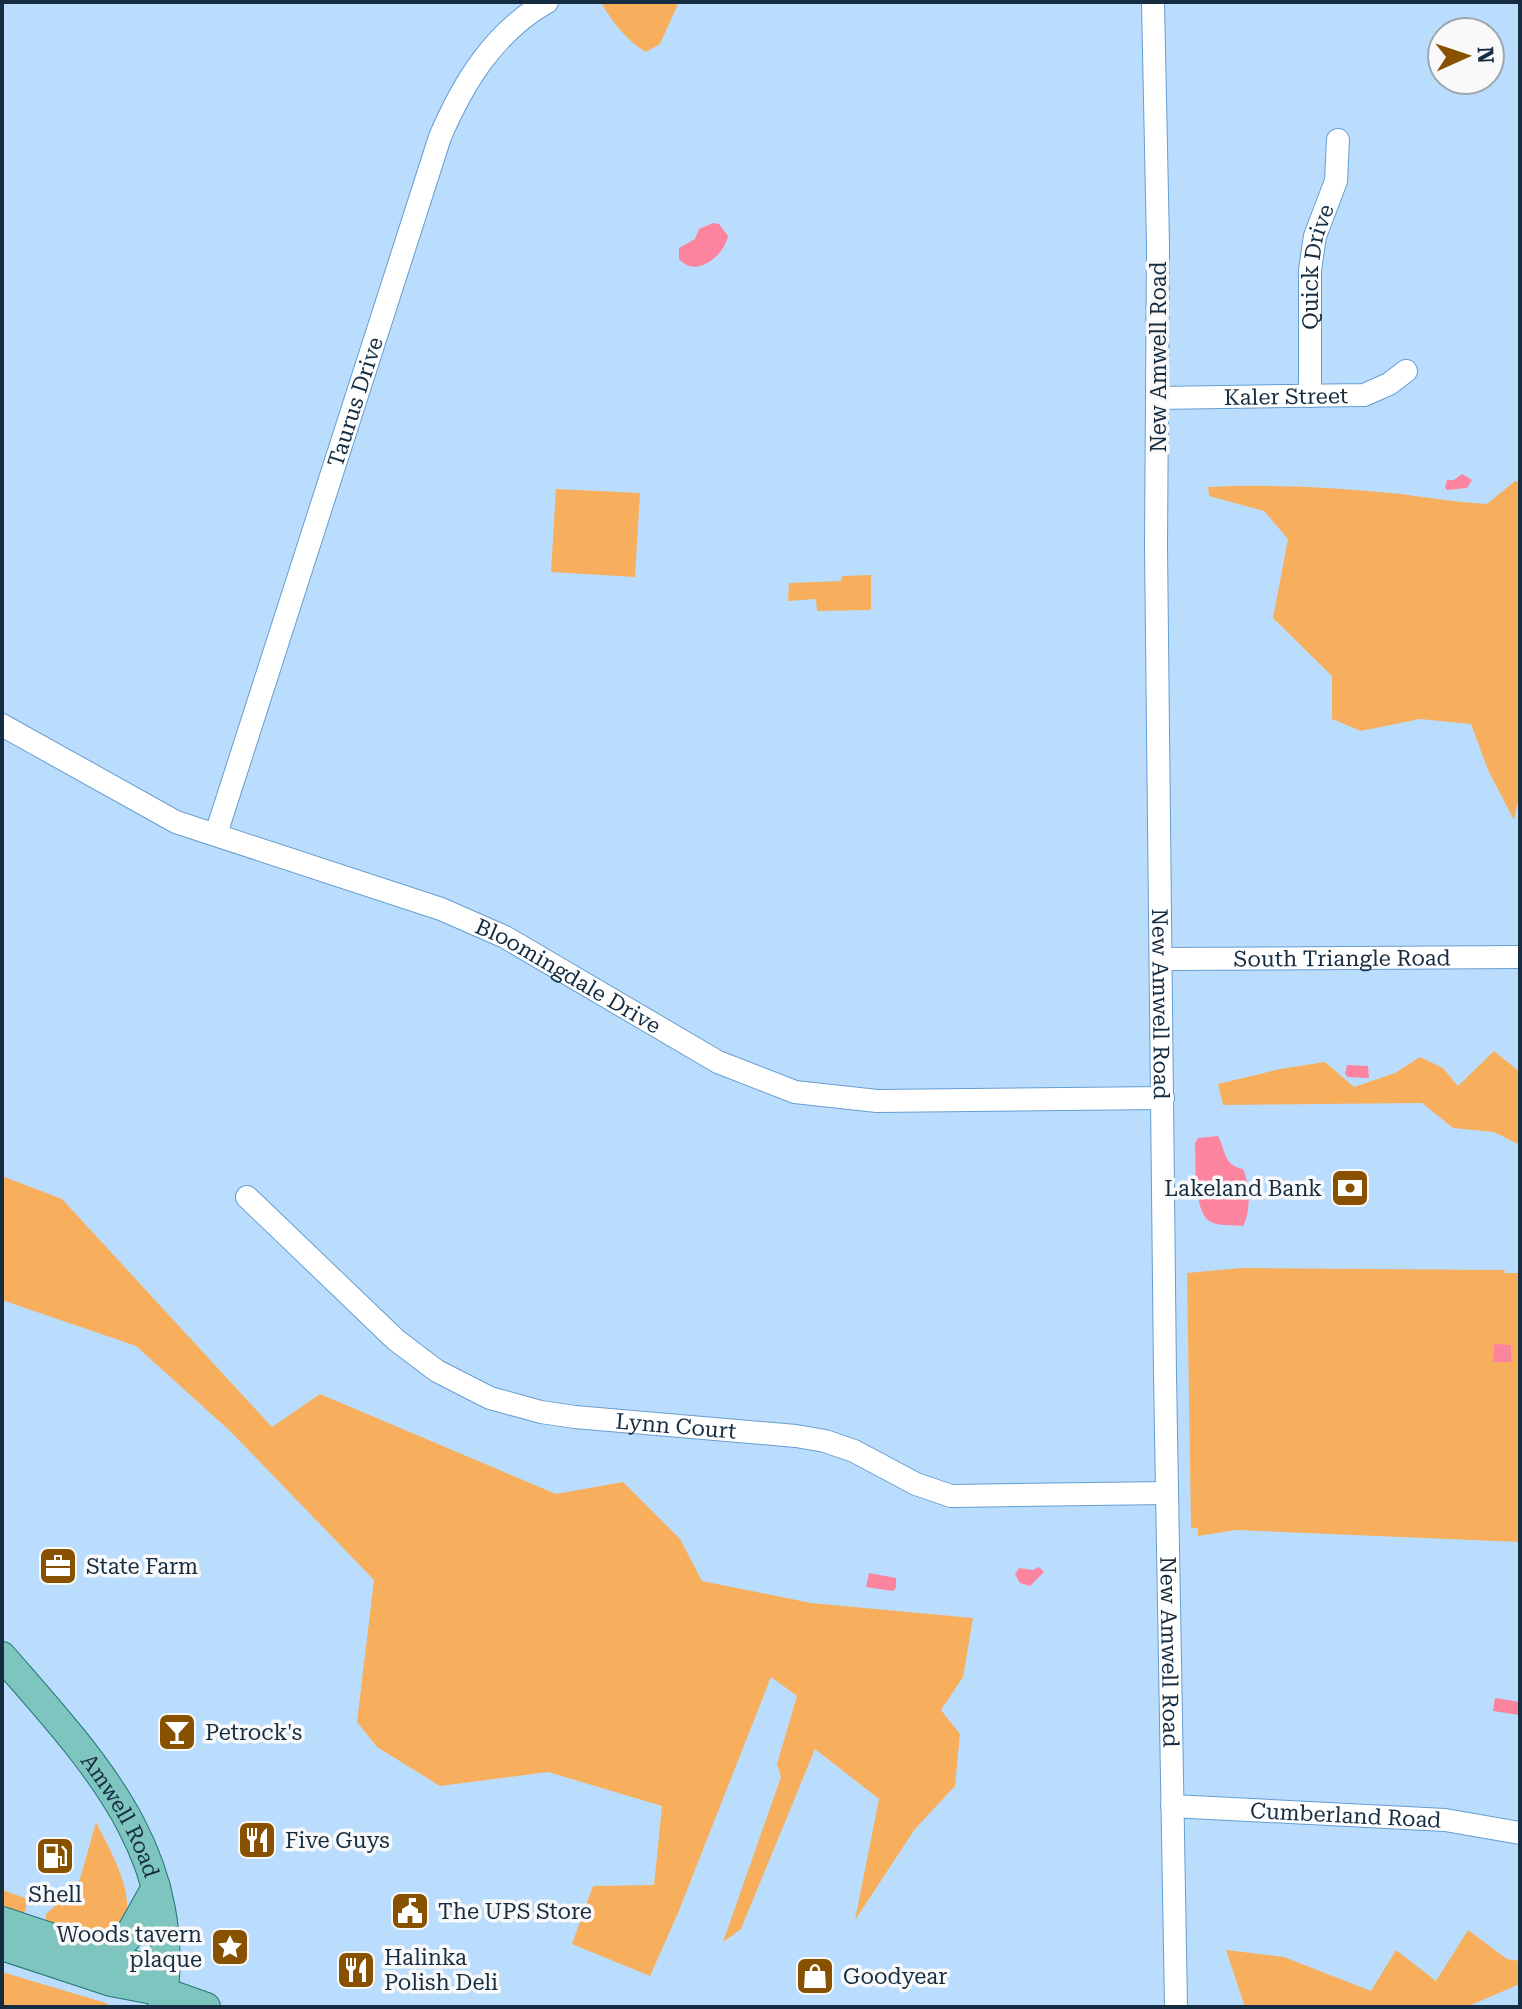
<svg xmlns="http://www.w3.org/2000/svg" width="1522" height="2009" viewBox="0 0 1522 2009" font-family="'Roboto Serif',serif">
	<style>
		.green { fill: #f7af5e }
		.water { fill: #fd849f }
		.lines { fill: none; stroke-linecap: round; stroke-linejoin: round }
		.minor-casing { stroke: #669ed0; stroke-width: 24 }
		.major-casing { stroke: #227678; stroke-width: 30 }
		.minor { stroke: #fff; stroke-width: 22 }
		.major { stroke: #7ec5bf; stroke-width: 28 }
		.labels { text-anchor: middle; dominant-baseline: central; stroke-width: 7; stroke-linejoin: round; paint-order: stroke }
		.street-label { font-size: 22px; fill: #162d41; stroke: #f9f9f9 }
		.poi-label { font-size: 22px; fill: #162d41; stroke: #f9f9f9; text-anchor: start }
	</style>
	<rect width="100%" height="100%" fill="#bbddfd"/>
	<!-- green -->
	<path class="green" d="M601 2H679L660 44 646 52C627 41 611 21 601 2Z
		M1515 481 1520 482V791L1514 820 1488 770 1471 724 1420 719 1361 731 1332 719V676L1273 618 1288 539 1264 511 1209 496 1208 487C1272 484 1337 487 1401 494 1429 498 1458 502 1487 504Z
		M556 489 640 493 635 577 551 572Z
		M871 575V610L817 611 816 599 788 601 789 583 841 581 842 576Z
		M1494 1051 1520 1072V1145L1494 1132 1453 1128 1422 1103 1223 1105 1218 1084 1280 1069 1325 1062 1354 1087 1395 1073 1420 1057 1443 1068 1458 1086Z
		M2 1176 62 1199 272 1427 320 1394 556 1494 623 1482 680 1539 702 1581 811 1603 973 1618 963 1677 941 1710 960 1734 955 1786 915 1829 855 1920 879 1799 815 1749 741 1929 723 1942 781 1777 777 1764 797 1696 771 1677 678 1913 650 1976 572 1944 593 1886 654 1885 662 1806 548 1772 440 1786 377 1747 357 1722 374 1580 230 1431 136 1346 2 1300Z
		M1241 1268 1505 1270 1504 1273H1520V1542L1236 1530 1198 1536V1528H1191L1187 1273Z
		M96 1822C109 1849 147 1910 114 1933 109 1936 102 1938 97 1941L46 1922V1914L74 1889 80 1879Z
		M2 1890 28 1899 25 1912 18 1916 2 1911Z
		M1468 1930 1507 1959 1520 1961V1984L1466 2007H1245L1226 1950 1284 1957 1371 1991 1396 1950 1436 1981Z
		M2 1972 106 2003 111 2007H7L2 2004Z"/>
	<!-- water -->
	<path class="water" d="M713 223 719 224 728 236C724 256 696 279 679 259V248L695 239 699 229Z
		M1462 474 1472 480 1467 488 1447 490 1445 487 1447 480H1454Z
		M1347 1065 1368 1066 1369 1078 1348 1077 1345 1074Z
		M1218 1136C1226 1151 1223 1165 1243 1169 1250 1184 1251 1212 1243 1226 1233 1225 1219 1226 1211 1222 1193 1214 1196 1161 1195 1143L1198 1138Z
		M1494 1344 1511 1345V1362H1493Z
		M1039 1567 1044 1572 1030 1586 1020 1583 1015 1574 1019 1568 1033 1570Z
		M869 1573 896 1578V1588L893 1591 866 1587Z
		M1495 1698 1520 1702 1519 1715 1493 1711Z"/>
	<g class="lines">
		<defs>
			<g id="minor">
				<path id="s1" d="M1153 2 1158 245 1156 546 1165 1375 1176 2007"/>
				<path id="s2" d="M1310 396V270L1315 236 1336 181 1338 140"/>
				<path id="s3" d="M1158 398 1364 395 1389 384 1406 371"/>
				<path id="s4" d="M2 725 176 822 441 909 505 937 718 1062 795 1092 877 1101 1163 1098"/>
				<path id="s5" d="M216 834 440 137C463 83 494 32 547 2"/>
				<path id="s6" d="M1162 959 1520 957"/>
				<path id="s7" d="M247 1197 396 1340 437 1371 490 1398 541 1412 575 1417 796 1436 825 1441 854 1451 916 1484 951 1496 1167 1493"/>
				<path id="s8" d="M1172 1806 1445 1820 1520 1833"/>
			</g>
			<g id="major">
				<path id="s9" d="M2 1656C94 1762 185 1854 162 2007"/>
				<path d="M2 1921 137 1966 163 1992"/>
				<path d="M2 1946 111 1982 164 1992 206 2007"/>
				<path d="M95 1951 118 1946 128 1937 156 1887"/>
			</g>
		</defs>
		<!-- minor casing -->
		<use href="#minor" class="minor-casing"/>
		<!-- major casing -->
		<use href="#major" class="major-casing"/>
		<!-- minor -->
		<use href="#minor" class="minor"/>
		<!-- major -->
		<use href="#major" class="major"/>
	</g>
	<!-- icons -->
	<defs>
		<symbol id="bank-square" viewBox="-11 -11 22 22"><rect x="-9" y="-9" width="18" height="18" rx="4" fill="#875100" stroke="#f9f9f9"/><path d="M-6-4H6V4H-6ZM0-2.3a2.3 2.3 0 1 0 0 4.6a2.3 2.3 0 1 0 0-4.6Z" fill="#fff"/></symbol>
		<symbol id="office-square" viewBox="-11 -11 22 22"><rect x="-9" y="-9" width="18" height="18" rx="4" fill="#875100" stroke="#f9f9f9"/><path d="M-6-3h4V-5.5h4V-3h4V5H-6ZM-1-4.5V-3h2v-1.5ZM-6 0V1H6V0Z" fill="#fff"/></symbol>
		<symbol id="bar-square" viewBox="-11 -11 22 22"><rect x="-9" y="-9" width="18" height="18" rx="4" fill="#875100" stroke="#f9f9f9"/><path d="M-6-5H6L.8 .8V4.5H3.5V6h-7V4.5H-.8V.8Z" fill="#fff"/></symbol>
		<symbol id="restaurant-square" viewBox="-11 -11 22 22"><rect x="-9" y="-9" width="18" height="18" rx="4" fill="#875100" stroke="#f9f9f9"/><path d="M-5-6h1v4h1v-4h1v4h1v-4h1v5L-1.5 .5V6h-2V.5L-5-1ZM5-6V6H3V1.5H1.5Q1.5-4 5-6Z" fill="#fff"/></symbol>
		<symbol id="fuel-square" viewBox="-11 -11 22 22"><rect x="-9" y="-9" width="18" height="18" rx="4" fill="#875100" stroke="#f9f9f9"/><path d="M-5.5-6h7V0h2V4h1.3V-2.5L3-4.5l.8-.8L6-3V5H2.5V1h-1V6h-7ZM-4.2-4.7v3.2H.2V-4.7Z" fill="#fff"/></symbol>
		<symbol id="civic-square" viewBox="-11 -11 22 22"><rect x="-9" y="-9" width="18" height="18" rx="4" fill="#875100" stroke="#f9f9f9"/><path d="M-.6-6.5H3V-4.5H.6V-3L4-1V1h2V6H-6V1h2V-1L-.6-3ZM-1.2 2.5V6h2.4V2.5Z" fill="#fff"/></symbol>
		<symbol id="sight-square" viewBox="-11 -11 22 22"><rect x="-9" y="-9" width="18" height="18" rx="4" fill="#875100" stroke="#f9f9f9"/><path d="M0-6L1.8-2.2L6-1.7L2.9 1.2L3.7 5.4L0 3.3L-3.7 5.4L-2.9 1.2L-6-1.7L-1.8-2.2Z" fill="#fff"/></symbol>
		<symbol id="shop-square" viewBox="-11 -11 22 22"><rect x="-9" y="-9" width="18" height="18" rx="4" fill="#875100" stroke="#f9f9f9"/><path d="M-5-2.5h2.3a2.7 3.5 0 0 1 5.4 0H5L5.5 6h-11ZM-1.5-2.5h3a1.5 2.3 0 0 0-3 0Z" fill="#fff"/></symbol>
	</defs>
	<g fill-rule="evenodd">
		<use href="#bank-square" x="1328" y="1166" width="44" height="44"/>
		<use href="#office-square" x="36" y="1544" width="44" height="44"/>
		<use href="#bar-square" x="155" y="1710" width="44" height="44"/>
		<use href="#restaurant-square" x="235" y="1818" width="44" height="44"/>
		<use href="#fuel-square" x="33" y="1834" width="44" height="44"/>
		<use href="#civic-square" x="388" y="1889" width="44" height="44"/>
		<use href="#sight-square" x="208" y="1925" width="44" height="44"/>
		<use href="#restaurant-square" x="334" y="1948" width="44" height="44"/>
		<use href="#shop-square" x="793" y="1954" width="44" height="44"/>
	</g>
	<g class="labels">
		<!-- street labels -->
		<g class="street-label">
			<text stroke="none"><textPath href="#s2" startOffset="130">Quick Drive</textPath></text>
			<text transform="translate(1158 357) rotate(-90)">New Amwell Road</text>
			<text stroke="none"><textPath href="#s3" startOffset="128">Kaler Street</textPath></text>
			<text stroke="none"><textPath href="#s5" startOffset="454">Taurus Drive</textPath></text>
			<text stroke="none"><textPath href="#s6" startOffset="180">South Triangle Road</textPath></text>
			<text stroke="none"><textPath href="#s4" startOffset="622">Bloomingdale Drive</textPath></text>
			<text stroke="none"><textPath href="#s1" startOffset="1002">New Amwell Road</textPath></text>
			<text stroke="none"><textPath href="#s7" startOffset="506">Lynn Court</textPath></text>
			<text stroke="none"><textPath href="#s1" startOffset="1650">New Amwell Road</textPath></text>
			<text stroke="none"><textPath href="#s8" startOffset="174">Cumberland Road</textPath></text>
			<text stroke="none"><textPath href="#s9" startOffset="200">Amwell Road</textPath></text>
		</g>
		<!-- poi labels -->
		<g class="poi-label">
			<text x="1322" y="1188" text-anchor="end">Lakeland Bank</text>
			<text x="86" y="1566">State Farm</text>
			<text x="205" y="1732">Petrock's</text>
			<text x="285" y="1840">Five Guys</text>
			<text x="55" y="1894" text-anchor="middle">Shell</text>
			<text x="438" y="1911">The UPS Store</text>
			<text x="202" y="1934" text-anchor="end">Woods tavern<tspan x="202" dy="25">plaque</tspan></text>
			<text x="384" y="1957">Halinka<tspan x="384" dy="25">Polish Deli</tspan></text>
			<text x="843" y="1976">Goodyear</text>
		</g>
	</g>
	<!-- border -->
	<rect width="1522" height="2009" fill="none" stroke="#162d41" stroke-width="8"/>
	<!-- north arrow -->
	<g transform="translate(1466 56) rotate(87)"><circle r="38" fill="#f9f9f9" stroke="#9ea7af" stroke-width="2"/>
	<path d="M0-6L14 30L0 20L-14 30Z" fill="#875100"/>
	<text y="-12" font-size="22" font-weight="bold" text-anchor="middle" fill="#162d41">N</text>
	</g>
</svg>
